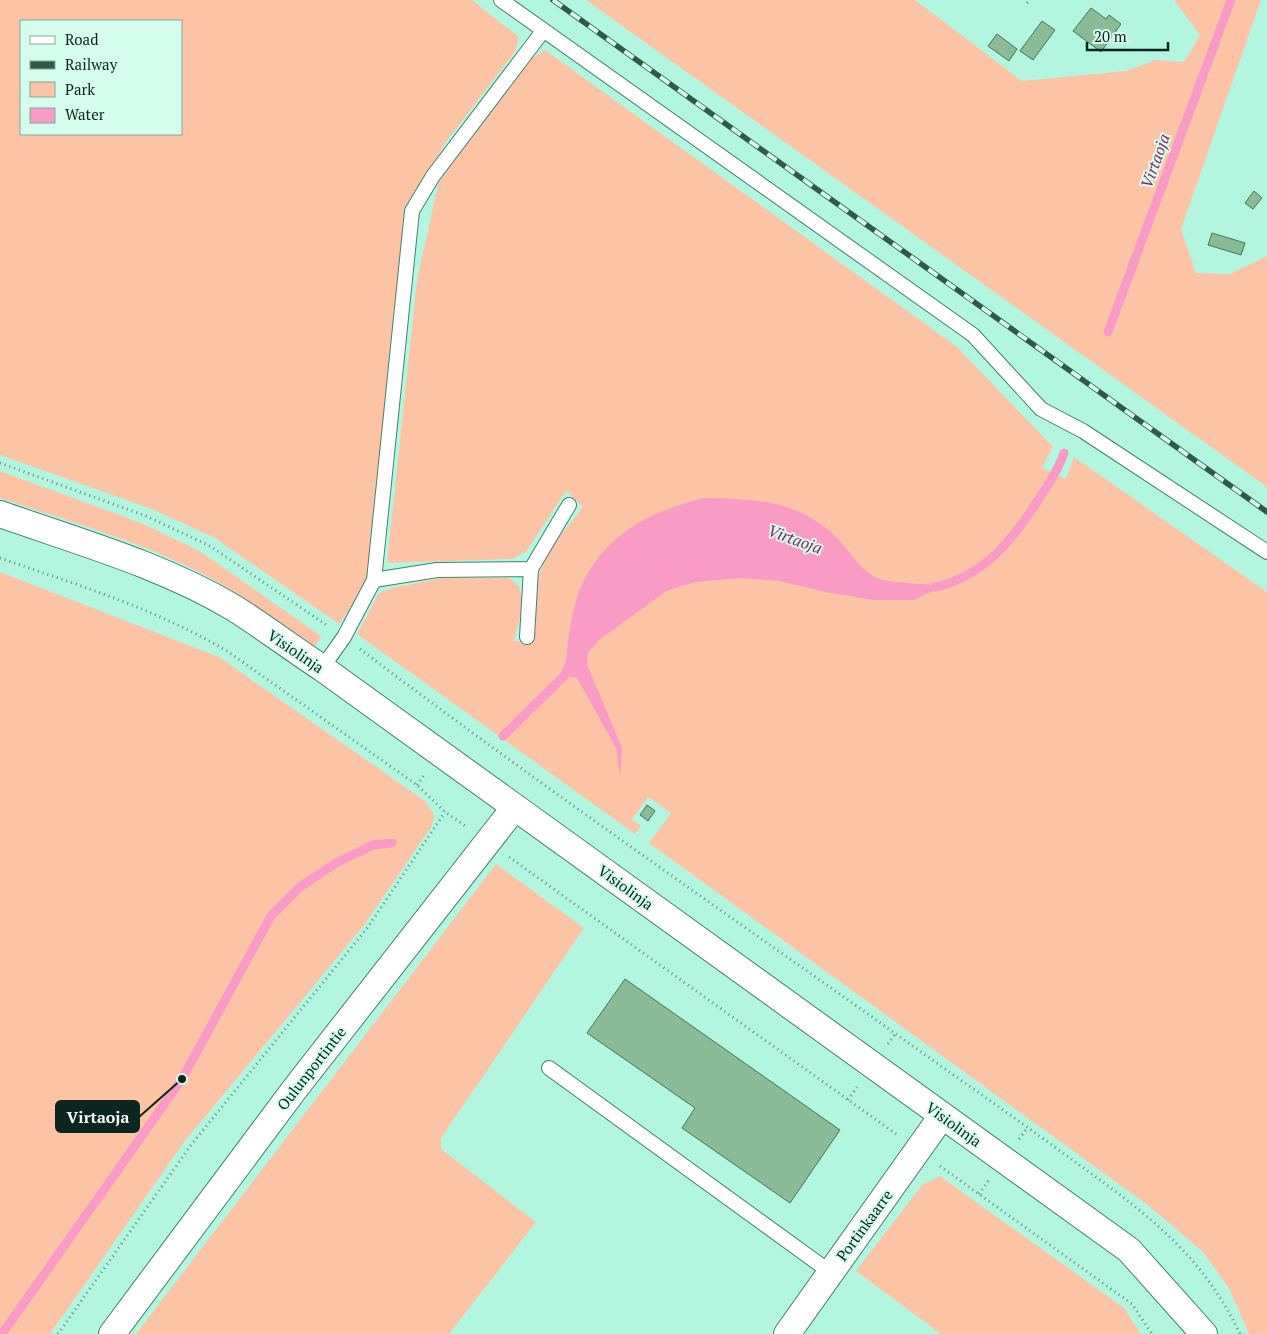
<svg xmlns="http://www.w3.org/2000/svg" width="1267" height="1334" viewBox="0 0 1267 1334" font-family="'PT Serif',serif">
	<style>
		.green { fill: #fcc4a4; fill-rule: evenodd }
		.water { fill: #fa9bc6 }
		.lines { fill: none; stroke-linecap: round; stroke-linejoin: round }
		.stream { stroke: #fa9bc6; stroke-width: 9 }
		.building { fill: #8abb96; stroke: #477553 }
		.lane-casing { stroke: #40826e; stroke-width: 16 }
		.street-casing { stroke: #40826e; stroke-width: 28 }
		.path { stroke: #619282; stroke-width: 3; stroke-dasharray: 1 4; stroke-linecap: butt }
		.lane { stroke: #fff; stroke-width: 14 }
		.street { stroke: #fff; stroke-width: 26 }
		.rail-casing { stroke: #32584c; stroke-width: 5.5 }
		.rail { stroke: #d5fdee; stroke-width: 4; stroke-dasharray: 11; stroke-linecap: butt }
		.labels { text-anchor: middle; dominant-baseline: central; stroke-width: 4; stroke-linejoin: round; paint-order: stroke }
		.street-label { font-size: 15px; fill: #0a261e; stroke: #d5fdee }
		.water-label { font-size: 16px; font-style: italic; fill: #8a235c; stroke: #d5fdee }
		.leader { fill: none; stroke: #0a261e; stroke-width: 2 }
		.callout-dot { fill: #0a261e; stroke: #d5fdee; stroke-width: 2 }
		.callout { fill: #0a261e; stroke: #0a261e; stroke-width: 2 }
		.callout-label { font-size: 16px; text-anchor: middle; font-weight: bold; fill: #fff }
	</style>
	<rect width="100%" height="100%" fill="#b2f6df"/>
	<!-- green -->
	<path class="green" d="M0 0H472L519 37 516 50 446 142 407 207 368 572 358 598 339 624 215 538 152 509 0 455ZM21 21H181V134H21Z
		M586 0H915L1022 81 1126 71 1156 60 1184 62 1200 35 1174 0H1261L1181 229 1196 273 1230 274 1267 256V487Z
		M545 50 956 346 1053 447 1042 468 1066 479 1074 457 1267 592V1334H1249L1229 1288 1203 1252 1149 1206 649 843 671 813 648 797 632 819 641 826 635 834 357 634 379 593 392 588 442 578H509L519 586 523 605 514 641 533 642 539 574 550 549 583 507 566 491 526 552 512 559 387 563 417 280 439 181 525 63Z
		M0 471 141 523 198 550 321 636 315 647C276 620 236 590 193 569 132 539 64 520 0 498Z
		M0 572 219 657 425 801 435 816 431 827 364 925 184 1142 50 1334H0Z
		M496 864 584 928 441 1138V1149L536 1222 449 1334H136Z
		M940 1176 1124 1308 1141 1334H941L856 1271 922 1185Z"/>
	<!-- water -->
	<path class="water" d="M704 498C754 499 799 500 836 537 849 550 861 571 877 578 892 584 929 584 946 585L914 600H873L826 592 779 581 740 578 695 582 666 591 598 641 588 653 587 664 622 748 620 777 616 748 577 678 564 676C568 648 569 616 580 589 603 535 650 511 704 498Z"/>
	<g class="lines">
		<!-- stream -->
		<path class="stream" d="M1108 332 1231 0
			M935 587C983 577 1013 540 1038 500 1048 485 1058 470 1064 453
			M503 736 564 676 569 665
			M2 1334 182 1079 271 916 300 887 336 863 373 845 392 843"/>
	</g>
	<!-- building -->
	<path class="building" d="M1091 8 1106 19 1109 15 1121 24 1101 52 1073 31Z
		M1042 21 1055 30 1033 60 1020 51Z
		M997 34 1017 49 1009 61 988 46Z
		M1254 191 1262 198 1253 209 1245 203Z
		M1212 233 1245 243 1241 255 1208 245Z
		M647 805 655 811 648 821 640 815Z
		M625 979 840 1130 790 1203 682 1128 695 1108 587 1033Z"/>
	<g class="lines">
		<defs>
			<path id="lane" d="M501 0 973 335 1041 409 1083 431 1267 552
				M374 580 437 570 531 569
				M527 637 531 569 569 505
				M322 668 344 637 374 580 412 211 433 176 543 31
				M549 1068 830 1272"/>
			<path id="street" d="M0 514C79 542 162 565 234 608 264 627 293 649 322 668L1129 1250 1204 1334
				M112 1334 294 1090 515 807
				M787 1334 942 1116"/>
		</defs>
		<!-- lane casing -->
		<use href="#lane" class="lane-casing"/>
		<!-- street casing -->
		<use href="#street" class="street-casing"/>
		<!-- path -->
		<path class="path" d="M1027 3 1030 0
			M0 463 146 516 210 546 328 626
			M0 558C78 585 156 609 227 651L417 785 445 812 467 827
			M360 649C526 775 698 894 868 1014 929 1058 991 1101 1052 1145 1128 1201 1198 1244 1240 1334
			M417 785 424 775
			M509 857 896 1134
			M888 1044 895 1034
			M848 1100 857 1087
			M1019 1139 1028 1127
			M940 1166 1132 1304 1152 1334
			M979 1194 989 1180
			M58 1334 191 1145 368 927 445 812"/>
		<!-- lane -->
		<use href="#lane" class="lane"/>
		<!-- street -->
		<use href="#street" class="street"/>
		<defs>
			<path id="rail" d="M553 0 1267 512"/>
		</defs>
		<!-- rail casing -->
		<use href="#rail" class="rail-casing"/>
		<!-- rail -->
		<use href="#rail" class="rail"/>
	</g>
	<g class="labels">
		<!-- street labels -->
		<g class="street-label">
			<text transform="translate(296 651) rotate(34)">Visiolinja</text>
			<text transform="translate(626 887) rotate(36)">Visiolinja</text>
			<text transform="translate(311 1068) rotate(-52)">Oulunportintie</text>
			<text transform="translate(954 1124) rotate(36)">Visiolinja</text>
			<text transform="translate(864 1225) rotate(-54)">Portinkaarre</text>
		</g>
		<!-- water labels -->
		<g class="water-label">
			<text transform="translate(1155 161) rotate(-70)">Virtaoja</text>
			<text transform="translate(795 539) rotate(20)">Virtaoja</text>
		</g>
	</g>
	<!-- callouts -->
	<path class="leader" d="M182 1079L139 1117"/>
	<circle class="callout-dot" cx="182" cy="1079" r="5"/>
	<rect class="callout" x="56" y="1101" width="83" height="31" rx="5"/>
	<g class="callout-label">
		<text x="98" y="1123">Virtaoja</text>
	</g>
	<!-- legend -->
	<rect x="20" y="20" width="162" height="115" fill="#d5fdee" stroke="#84a79b"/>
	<rect x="30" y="36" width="25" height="8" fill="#ffffff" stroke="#84a79b"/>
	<text x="65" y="45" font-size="15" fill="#0a261e">Road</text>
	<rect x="30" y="61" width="25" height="8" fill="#32584c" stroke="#84a79b"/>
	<text x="65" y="70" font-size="15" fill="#0a261e">Railway</text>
	<rect x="30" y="82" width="25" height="15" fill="#fcc4a4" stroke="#84a79b"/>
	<text x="65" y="95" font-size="15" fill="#0a261e">Park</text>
	<rect x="30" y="108" width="25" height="15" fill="#fa9bc6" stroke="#84a79b"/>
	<text x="65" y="120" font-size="15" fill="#0a261e">Water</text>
	<!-- scale -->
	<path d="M1087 42v8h81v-8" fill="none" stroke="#0a261e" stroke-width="2.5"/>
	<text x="1094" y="42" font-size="15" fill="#0a261e" stroke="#d5fdee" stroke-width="4" paint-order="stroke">20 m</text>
</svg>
